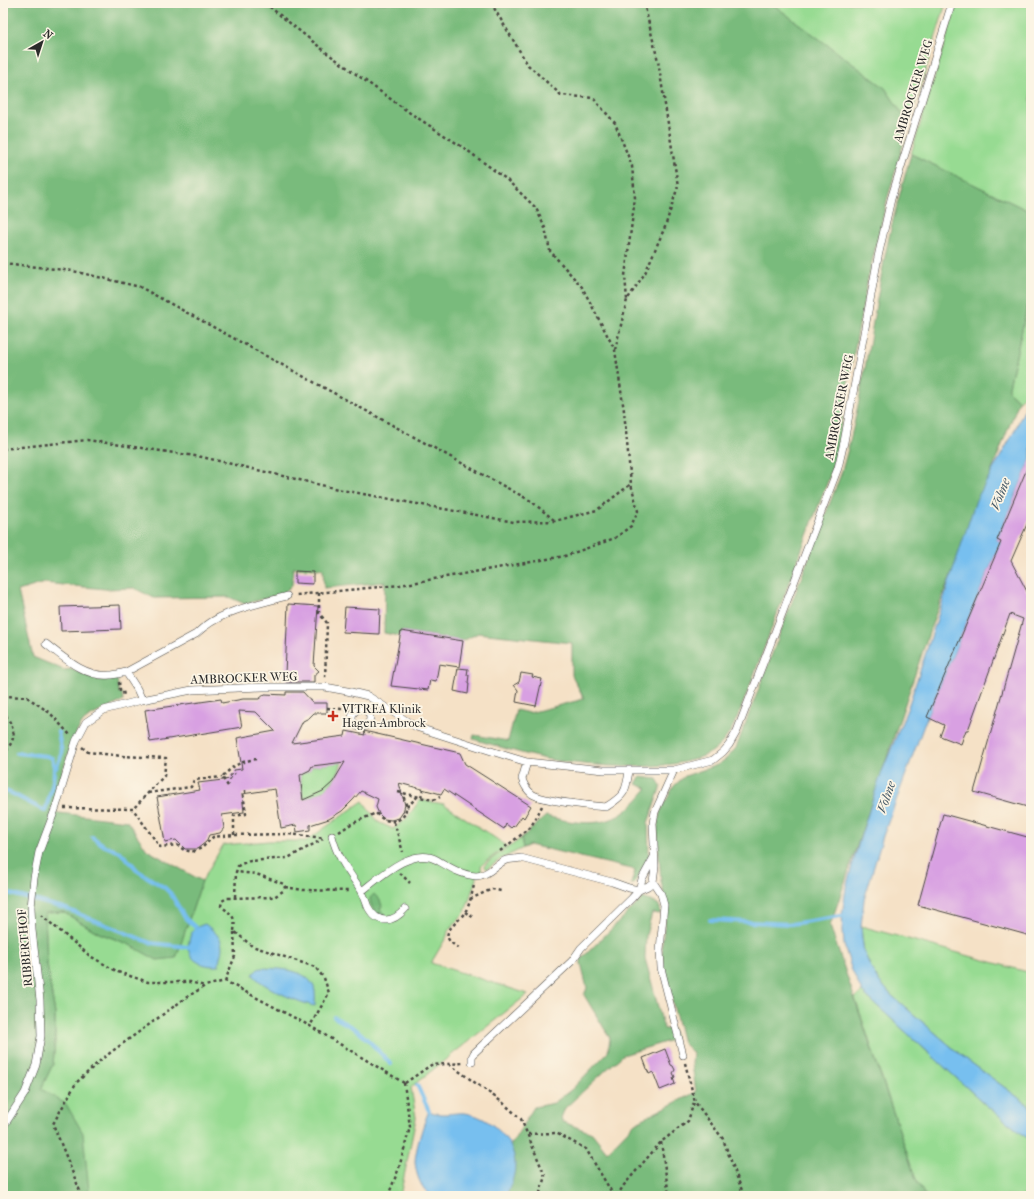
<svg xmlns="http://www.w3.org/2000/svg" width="1034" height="1199" viewBox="0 0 1034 1199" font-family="'IM FELL French Canon',serif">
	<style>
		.green { fill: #97db92; stroke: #61835e }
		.forest { fill: #79bb7c; stroke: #527354 }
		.water { fill: #77bfef; stroke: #51758d }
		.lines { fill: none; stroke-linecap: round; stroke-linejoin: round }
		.stream { stroke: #77bfef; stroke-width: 4 }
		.building { fill: #d8a0e2; fill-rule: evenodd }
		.service-casing { stroke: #494642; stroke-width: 8 }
		.path { stroke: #494642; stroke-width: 2.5; stroke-dasharray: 3 3; stroke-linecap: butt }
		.service { stroke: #fff; stroke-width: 7 }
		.poi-dot { fill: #c8321e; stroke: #fcf5e5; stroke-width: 1.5 }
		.labels { text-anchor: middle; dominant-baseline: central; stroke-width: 3.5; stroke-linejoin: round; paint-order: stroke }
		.street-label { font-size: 12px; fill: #2b2b2b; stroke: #fcf5e5 }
		.poi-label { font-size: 12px; fill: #2b2b2b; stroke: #fcf5e5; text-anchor: start }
		.water-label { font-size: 13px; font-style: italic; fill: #425766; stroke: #fcf5e5 }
	</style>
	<rect width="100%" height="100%" fill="#fcf5e5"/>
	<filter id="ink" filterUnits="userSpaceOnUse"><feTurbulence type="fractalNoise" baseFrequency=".025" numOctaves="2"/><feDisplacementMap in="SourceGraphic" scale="8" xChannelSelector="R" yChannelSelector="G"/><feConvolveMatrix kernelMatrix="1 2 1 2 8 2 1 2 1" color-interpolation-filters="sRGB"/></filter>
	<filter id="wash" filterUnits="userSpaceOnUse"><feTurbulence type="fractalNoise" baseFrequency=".012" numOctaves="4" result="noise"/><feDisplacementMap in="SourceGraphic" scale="16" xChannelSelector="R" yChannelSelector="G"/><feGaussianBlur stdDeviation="0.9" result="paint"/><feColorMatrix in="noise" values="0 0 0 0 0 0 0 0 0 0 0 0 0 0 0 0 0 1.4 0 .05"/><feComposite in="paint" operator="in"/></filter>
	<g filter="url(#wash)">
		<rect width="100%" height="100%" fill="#f5e1c6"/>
		<!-- green -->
		<path class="green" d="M771 3H946L909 124 885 88Z
			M957 3H1031V212L911 154Z
			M1031 290V389L1019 401 1008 391Z
			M342 762C335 784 325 793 303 799L300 774 310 770 312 766Z
			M420 800 444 804 507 846 484 863 481 866 482 875 477 876 465 912 448 931 447 936 431 963 528 994 411 1087 416 1118 400 1196H91L41 1089 53 1064 55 1042V1014L47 965 45 913 63 912 99 933 128 944 176 958 202 881 223 845 269 841H306L363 801 378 822 393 829 406 819Z
			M521 838 523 848 501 859 487 869 484 866C495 854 510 848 521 838Z
			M861 926 1031 973V1107L962 1056 891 995 879 981 872 970 864 952 862 938Z
			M862 992 986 1105 1031 1141V1196H925L915 1177 855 998Z"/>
		<!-- forest -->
		<path class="forest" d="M3 3H771L885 88 909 124 887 200 868 278 844 405 838 448 829 478 742 706C736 720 730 736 718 747 687 776 586 766 546 759 522 754 497 746 473 739L474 735 508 741 516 710 529 713 584 699 572 675V643L478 633 463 641 401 631 400 636 384 633 385 582 324 588 323 569 293 568 292 585 284 593 245 604 229 597 154 598 134 588 105 589 44 583 18 591 33 657 64 670 71 669 99 680 117 679 119 692 122 693 123 701C113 706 92 714 85 720 72 731 57 793 51 812L127 821 147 850 202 881 176 958 157 960 128 944 99 933 63 912 45 913 47 965 55 1014V1042L53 1064 41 1089 66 1104 83 1133 89 1191 91 1196H3Z
			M911 154 1031 212V290L1008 391 1019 401 933 621 830 926 915 1177 925 1196H480L534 1107 554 1103 572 1089 608 1052 610 1038 584 995 587 988 581 964V959L643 898 658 904 660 908V914L652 913 646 935 645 958 664 1029H673L675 1039 623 1055 606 1070 565 1108 561 1118 563 1122 592 1133 607 1152 635 1123 696 1092 692 1064 693 1053 683 1043 664 970 662 945 667 906 661 882 657 828 660 812 674 786 685 776 717 765 726 759 736 748 841 474C861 408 869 339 882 272 889 232 900 193 911 154Z
			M640 777 657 779 661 786 648 823 649 857 634 884H631L635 871 632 869 530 845 523 848 521 838 546 816C572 823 605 829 627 810 634 804 641 796 647 789L646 788 636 784Z
			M374 894 380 900 382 906 380 909 386 916C375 916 371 908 370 898Z"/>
		<!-- water -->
		<path class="water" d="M1031 395V459L997 540 1001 542 927 717 883 836 864 900 861 926 862 938 864 952 872 970 879 981 891 995 962 1056 1031 1107V1141L986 1105 862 992 851 968 844 945 842 916 846 887 861 835 881 774 908 707 976 500 1014 432Z
			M205 924C215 932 225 939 221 954 220 958 219 961 219 966 202 967 185 960 189 941 191 930 195 927 205 924Z
			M262 968C280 969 305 968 314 987 316 992 315 1000 315 1006 302 1004 259 986 253 974L258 969Z
			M429 1111C442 1117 452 1112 465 1113 489 1116 515 1140 515 1164 515 1176 511 1185 506 1196H433C421 1191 416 1174 415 1162 415 1151 424 1121 429 1111Z"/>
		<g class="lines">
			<!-- stream -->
			<path class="stream" d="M56 768 62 753 58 732
				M3 790 13 794 45 811C49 797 58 772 52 758L47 756 17 753
				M92 837 105 846 120 852 133 865 138 871 165 888 171 894 185 918 195 927
				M3 891 18 896 64 908 151 943 188 947
				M710 920 791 924 847 915
				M334 1017 357 1030 370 1042 391 1064
				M417 1085 429 1111"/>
		</g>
		<g id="blocks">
			<!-- building -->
			<path class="building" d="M1031 459V515L1011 561 1031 599V808L974 792 1023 619 1010 614 968 730H966L961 744 940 736 944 725 927 717 1001 542 997 540Z
				M295 571 313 572V584L295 583Z
				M288 604 318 606 314 666 319 671 314 675V682H286L287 674H285Z
				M120 605 121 629 61 631 60 607Z
				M345 607 380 609 379 634 343 632Z
				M401 631 463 641 459 667 439 664 436 681 430 680 428 690 391 686Z
				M458 668 468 669 467 675H469L468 683H469L468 694 454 691Z
				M521 673 533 675 532 677 542 679 536 706 516 702 518 690 514 685 519 682Z
				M286 692H303L313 703H327V713H314L309 718 303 721 292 743 345 736 346 731 365 735 364 731 460 753 465 764 531 806 524 818 522 816 514 827 513 826 511 828 506 824 504 829 444 789 441 794 399 783 405 805 403 812 399 818 391 820 384 819 379 814 376 807 378 799 361 791 353 800 342 811 329 819 310 825V830L297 832 296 825 281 828 275 789 242 794 244 812 222 815 224 828 220 833 209 835 206 842 197 849H185L176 840 165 842 157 797 200 790 198 783 231 779 230 775 235 774 234 770 242 769 237 738 275 731 256 712 239 711 242 727 150 742 145 710 221 699 222 703 243 699H259L265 694 286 695ZM345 762 333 782 323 791 303 800 300 775 310 770 312 766Z
				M943 814 1031 838V936L918 905Z
				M665 1049 671 1065 673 1066 675 1070 673 1073 675 1077 673 1078 675 1084 660 1090 653 1072 649 1074 643 1058Z"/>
		</g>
	</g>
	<g filter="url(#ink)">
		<use href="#blocks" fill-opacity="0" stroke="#494642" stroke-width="1"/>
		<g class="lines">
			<defs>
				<path id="service" d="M287 596C256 605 220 610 196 634L126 672 137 689 142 700 192 690 263 687H325L347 691 368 696 416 727 507 756 527 762 604 770H674L713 760 723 752 729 745 737 731 838 468 844 442 878 257 891 199 952 3
					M46 644C64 658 86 678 110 675 115 675 121 673 126 672
					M352 718a9 9 0 1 1 18 0a9 9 0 1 1-18 0Z
					M527 762 522 779C524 785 527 790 532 794 542 801 592 806 606 807 625 795 626 792 629 771
					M674 770 655 812 653 823 655 866 653 882 661 894 664 905 660 950 661 968 683 1055
					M332 836C337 857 349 872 361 890 364 895 366 902 368 907 378 926 394 922 405 909
					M362 891C380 877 413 846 437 860 449 867 461 875 476 876 488 876 496 864 506 860 511 859 516 859 521 858L612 882 629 888 639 890 648 886 653 882
					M472 1062V1057L474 1053 572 961 581 948 632 898 639 890 642 879 654 857
					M3 1127 25 1093 36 1065 41 1036 40 1000 32 930 31 907 34 878 39 852 56 807 76 741 86 722 104 710 142 700"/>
			</defs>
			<!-- service casing -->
			<use href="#service" class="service-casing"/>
			<!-- path -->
			<path class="path" d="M265 3 327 53 410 113 464 148 506 179 536 208 545 228 550 251 582 287 615 350 624 411 631 484 638 511 631 526 615 538 565 556 400 585 296 595
				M491 3 528 65 561 95 593 98 615 123 632 166 635 198 625 276 627 300
				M3 263 73 271 140 287 531 501 554 520
				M615 350 627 300 645 273 665 227 678 186 658 61 644 3
				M3 449 87 440 202 457 342 490 514 522 555 521 597 510 631 484
				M319 593V613L327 623 325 679
				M119 682 120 690 123 691 124 696
				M3 696 27 697 50 713 70 735
				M327 708 342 709 354 712
				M3 710C16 733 18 734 3 756
				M366 726 368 731
				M82 747 88 752 122 756 166 758 164 776 133 809
				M228 786 222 777C234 765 239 762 256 759
				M398 792 433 800 440 797
				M148 793 191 787 194 780 222 777
				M421 797 423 789
				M407 807 418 796
				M64 808 133 809 160 847 177 845 184 850 192 852 202 848 213 837 234 835 288 834 324 838
				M394 822 403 852
				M339 832 351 824 376 813C387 827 408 822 406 805 406 801 403 797 402 793
				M234 835V816L246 814 243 793 245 792V790
				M500 851 530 828 536 818 542 806
				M400 873 410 883
				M285 887 303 890 350 891
				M235 897 236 872
				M470 899 492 889 501 891
				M465 912 474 918
				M41 915 90 956 118 972 148 982H190L205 986
				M234 931C236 916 232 915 221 906L222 901 227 898 274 897 283 891 285 887 284 884 256 874 236 872 238 866 241 864 250 861 288 858 323 839
				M459 948C434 934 456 926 465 912 470 905 472 893 474 885
				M225 981 235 956 234 931 252 946 315 967 324 978 329 993 310 1026
				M685 1063 695 1102 723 1139 744 1196
				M449 1064 502 1102 521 1119 545 1176 539 1196
				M405 1083 431 1065 464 1063
				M528 1134 556 1133 586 1149 614 1196
				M661 1142 669 1196
				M82 1196 53 1124 76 1083 103 1058 187 997 205 986 225 981 310 1026 404 1083
				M388 1196 399 1168 410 1127 404 1083
				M617 1196 624 1185 661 1142 688 1121 694 1102"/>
			<!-- service -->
			<use href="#service" class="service"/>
		</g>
	</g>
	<!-- markers -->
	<path class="poi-dot" d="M331 710h4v4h4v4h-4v4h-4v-4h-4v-4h4z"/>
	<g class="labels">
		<!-- street labels -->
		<g class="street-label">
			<text transform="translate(913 91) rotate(-73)">AMBROCKER WEG</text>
			<text transform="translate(839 407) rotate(-79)">AMBROCKER WEG</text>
			<text transform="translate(244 678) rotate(-2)">AMBROCKER WEG</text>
			<text transform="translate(25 948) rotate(-95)">RIBBERTHOF</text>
		</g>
		<!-- poi labels -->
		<g class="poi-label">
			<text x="342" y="709">VITREA Klinik<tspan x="342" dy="14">Hagen-Ambrock</tspan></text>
		</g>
		<!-- water labels -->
		<g class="water-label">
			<text transform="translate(1000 494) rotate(-69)">Volme</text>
			<text transform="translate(886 797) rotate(-71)">Volme</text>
		</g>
	</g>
	<!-- margin -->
	<rect width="1034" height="1199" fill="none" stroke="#fcf5e5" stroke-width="16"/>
	<!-- north arrow -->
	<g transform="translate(42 42) rotate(39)" stroke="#fcf5e5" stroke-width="3" paint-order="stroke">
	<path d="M0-3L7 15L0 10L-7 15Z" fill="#2b2b2b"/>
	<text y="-6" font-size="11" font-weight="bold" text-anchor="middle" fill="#2b2b2b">N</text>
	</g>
</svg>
